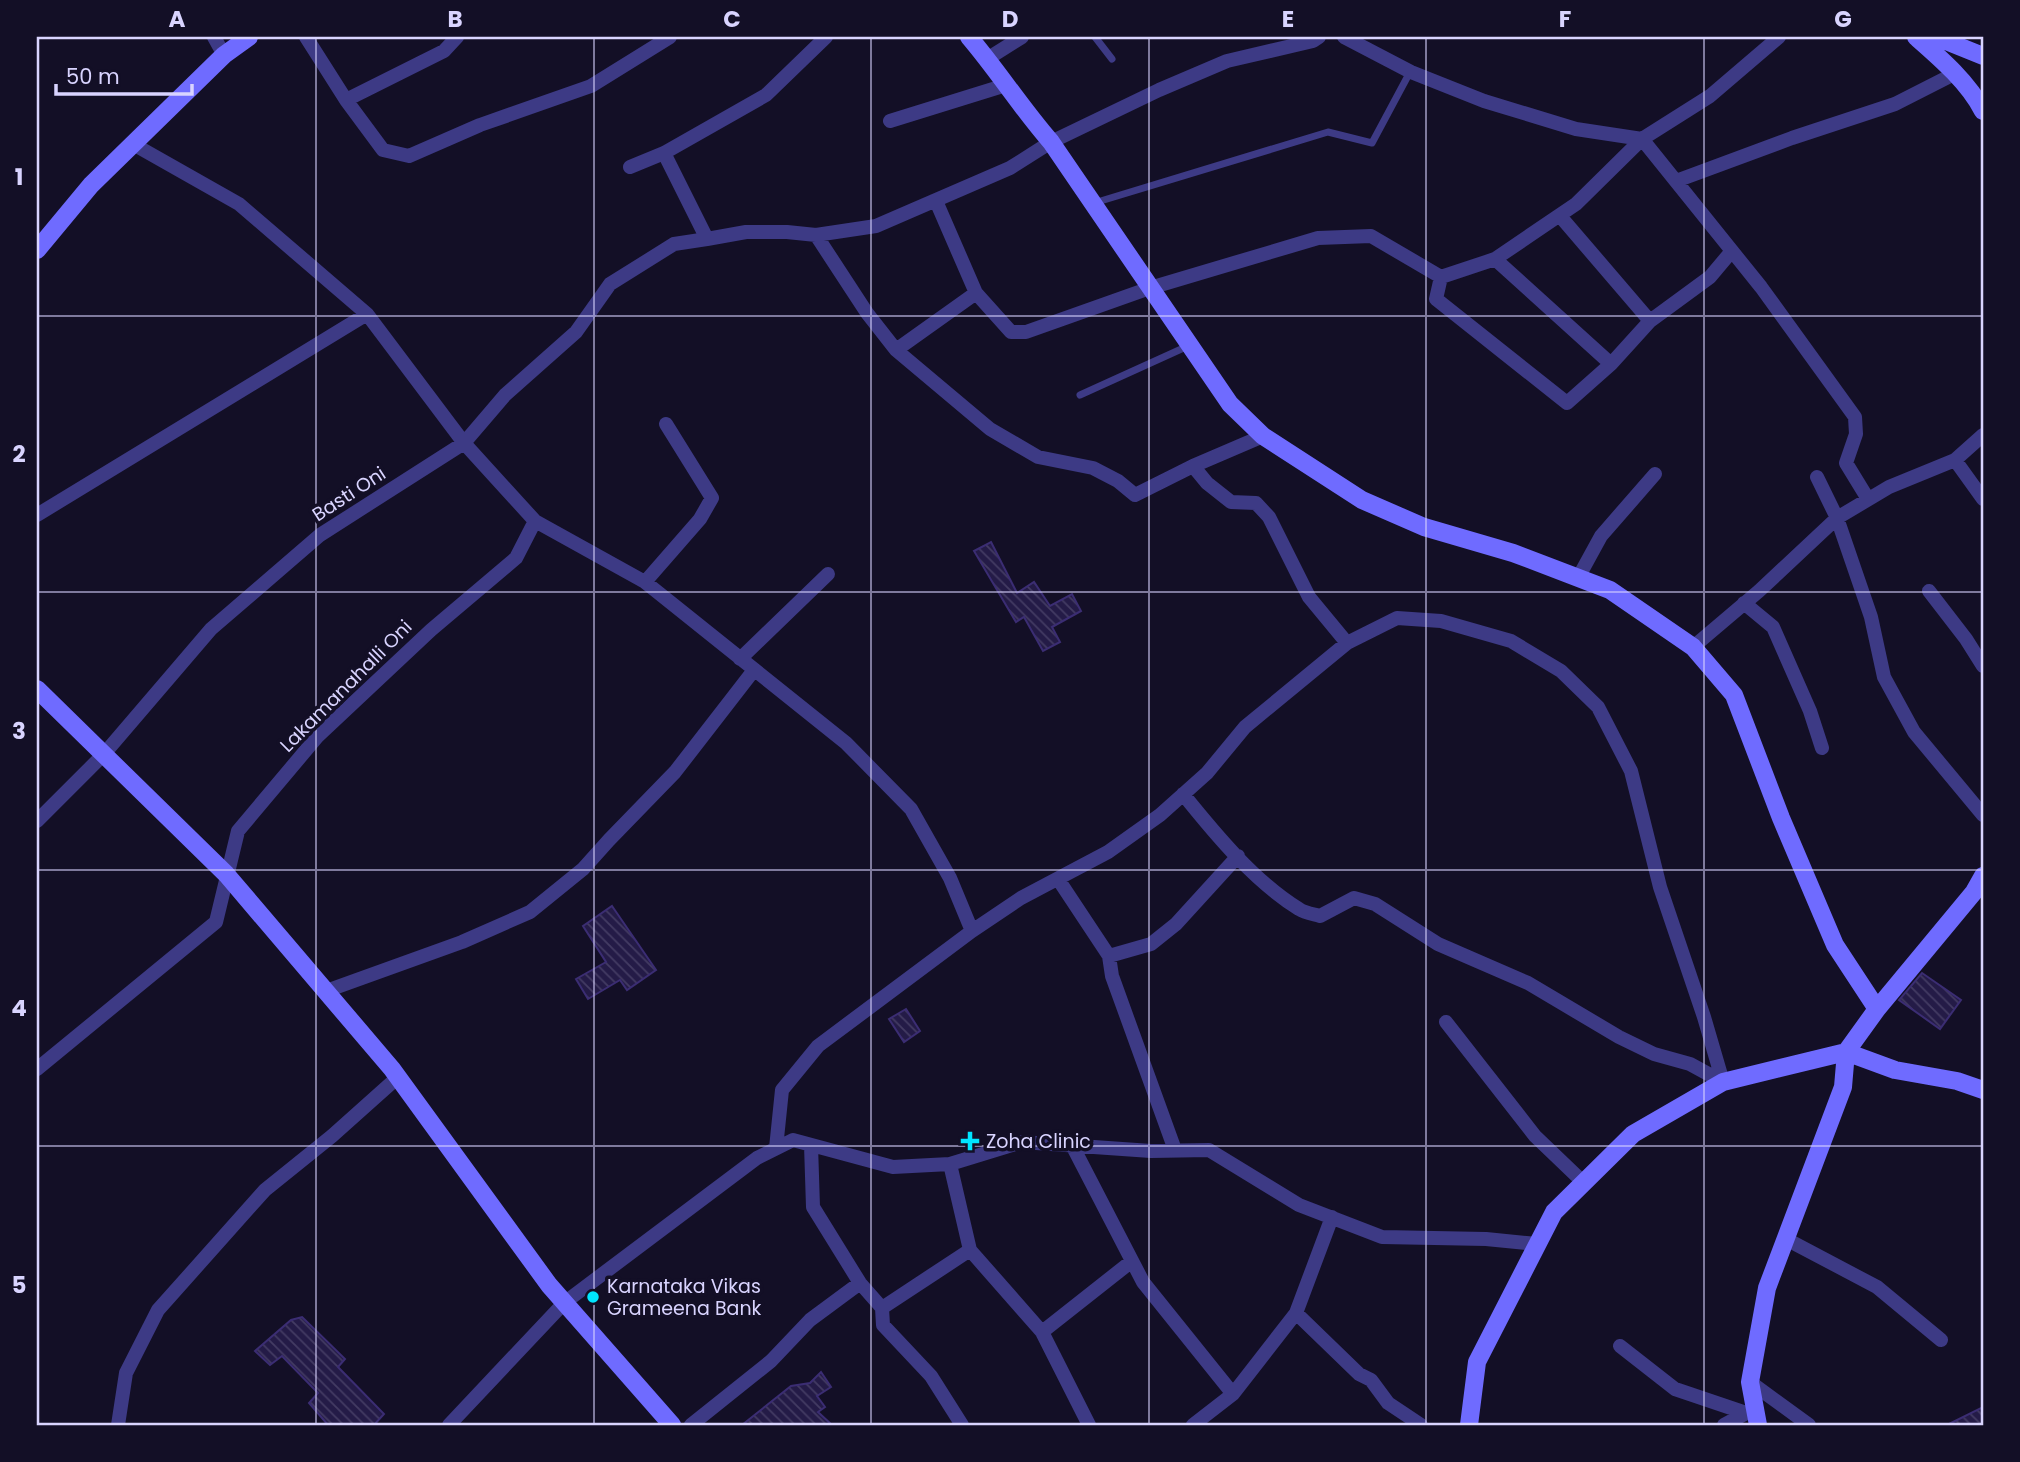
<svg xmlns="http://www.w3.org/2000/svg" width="2020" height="1462" viewBox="0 0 2020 1462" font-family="Poppins,sans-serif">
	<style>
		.building { fill: url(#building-back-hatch); stroke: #3b2d73; stroke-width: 2 }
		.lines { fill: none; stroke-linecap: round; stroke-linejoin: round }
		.lane { stroke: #3d3a85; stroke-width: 7 }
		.street { stroke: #3d3a85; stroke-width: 14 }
		.secondary { stroke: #6f6bff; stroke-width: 18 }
		.grid { fill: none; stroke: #d9d4ff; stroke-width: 2; stroke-opacity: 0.55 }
		.poi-dot { fill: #00e5ff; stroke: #130f26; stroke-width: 2.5 }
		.labels { text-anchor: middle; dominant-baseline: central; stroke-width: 7; stroke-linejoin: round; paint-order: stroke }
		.street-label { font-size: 19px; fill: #d9d4ff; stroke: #130f26 }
		.poi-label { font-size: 19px; fill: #d9d4ff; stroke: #130f26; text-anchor: start }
		.neatline { fill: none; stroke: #d9d4ff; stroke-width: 2.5 }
		.grid-label { font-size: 23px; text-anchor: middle; font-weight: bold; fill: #d9d4ff }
	</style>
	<defs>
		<pattern id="building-back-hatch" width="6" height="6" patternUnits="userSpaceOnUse" patternTransform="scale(1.75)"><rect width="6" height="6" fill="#241b47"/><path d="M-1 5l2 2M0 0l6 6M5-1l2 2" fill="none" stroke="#433b63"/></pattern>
	</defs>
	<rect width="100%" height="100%" fill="#130f26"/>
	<!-- building -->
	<path class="building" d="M991 542 1017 593 1034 582 1050 606 1072 594 1081 611 1052 627 1060 642 1043 651 1024 617 1016 622 974 551Z
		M612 906 656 970 627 990 620 980 588 999 576 979 606 962 583 926Z
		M1922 973 1961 1000 1940 1029 1899 1000Z
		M906 1009 920 1031 904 1042 889 1019Z
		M302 1317 345 1359 338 1367 384 1414 374 1425H328L309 1403 318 1393 282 1356 270 1365 255 1351 291 1320Z
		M821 1372 831 1387 817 1396 825 1407 818 1412 832 1425H742L791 1386 810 1383Z
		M1983 1407V1425H1947Z"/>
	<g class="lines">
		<!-- lane -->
		<path class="lane" d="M1095 37 1112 59
			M1094 203 1328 132 1372 143 1410 72
			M1080 395 1188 346"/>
		<!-- street -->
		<path class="street" d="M214 37 224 55
			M306 37 346 100 383 150 409 156 480 125 591 86 670 37
			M1344 37 1411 72 1484 101 1576 129 1642 139 1761 287 1855 417 1856 434 1846 463 1868 499
			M987 59 1022 37
			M346 100 444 51 457 37
			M890 121 1006 85
			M133 144 239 204 367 314 464 443 535 521 645 582 846 743 911 809 950 878 972 931
			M664 153 707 239 746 232H787L816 235 876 226 1010 168 1051 142 1159 90 1227 61 1313 41 1319 37
			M630 167 664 153 766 95 826 37
			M1676 181 1792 138 1895 104 1954 74
			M936 201 976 293 1011 332H1026L1150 288 1318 238 1371 236 1441 277 1495 259 1576 204 1642 139 1710 96 1779 37
			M1560 216 1650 321
			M816 235 867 313 896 350 990 429 1038 457 1093 468 1118 481 1135 495 1193 466 1263 436
			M1495 259 1611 364
			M1441 277 1436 299 1567 403 1611 364 1650 321 1710 277 1731 252
			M896 350 976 293
			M1955 460 1983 499
			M1193 466 1207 483 1231 502 1256 503 1269 517 1309 597 1347 643
			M1817 477 1837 518 1871 617 1884 677 1914 732 1983 815
			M37 515 367 314
			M1578 578 1601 536 1655 474
			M645 582 700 519 712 498 666 424
			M1929 591 1966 639 1983 666
			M1744 603 1773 627 1810 711 1822 748
			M1693 647 1759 591 1837 518 1889 487 1955 460 1983 435
			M740 659 828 574
			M1183 794C1216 835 1255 882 1299 909 1305 913 1313 914 1320 916L1354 898 1375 904 1438 944 1528 983 1619 1037 1654 1054 1690 1064 1723 1082
			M37 821 104 754 211 629 320 535 464 443 505 395 576 332 610 284 674 244 707 239
			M1058 879 1109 956 1112 976 1175 1150
			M1109 956 1151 944 1176 924 1238 856
			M326 991 462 942 530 912 583 869 609 840 675 772 754 670
			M1446 1022 1535 1136 1584 1183
			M37 1069 216 922 238 831 317 737 431 630 516 558 535 521
			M811 1145 813 1207 860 1283 882 1308 883 1325 931 1376 962 1425
			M1072 1145 1143 1282 1233 1394
			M776 1148 782 1090 818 1046 972 931 1021 898 1108 852 1160 815 1207 773 1245 727 1347 643 1397 618 1441 621 1511 641 1561 671 1598 707 1631 771 1660 887 1704 1017 1723 1082
			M950 1164 970 1250 1042 1332 1089 1425
			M1786 1239 1877 1287 1941 1340
			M882 1308 970 1250
			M1296 1313 1359 1374 1371 1380 1388 1403 1421 1425
			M1042 1332 1132 1261
			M1620 1346 1675 1389 1746 1413
			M1750 1382 1809 1425
			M118 1425 126 1373 158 1310 265 1190 332 1136 398 1077
			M449 1425 564 1303 757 1158 793 1140 893 1167 950 1164 1022 1142 1151 1151 1209 1150 1299 1205 1382 1237 1486 1239 1537 1244
			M691 1425 771 1361 810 1320 860 1283
			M1193 1425 1233 1394 1296 1313 1332 1217
			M1724 1425 1750 1411"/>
		<!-- secondary -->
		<path class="secondary" d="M969 37C998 71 1022 109 1051 142L1230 404 1263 436 1362 500 1424 527 1513 553 1610 590 1693 647 1734 695 1781 818 1835 945 1877 1009
			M1916 37C1940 58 1968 82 1983 111
			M1936 37 1983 56
			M37 250 91 185 224 55 249 37
			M37 689 226 874 392 1069 549 1285 672 1425
			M1469 1425 1477 1362 1554 1212 1633 1134 1723 1082 1846 1052 1895 1070 1957 1081 1983 1090
			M1758 1425 1750 1382 1767 1288 1843 1087 1846 1052 1877 1009 1974 892 1983 876"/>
	</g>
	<!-- grid -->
	<path class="grid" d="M316 37V1425M594 37V1425M871 37V1425M1149 37V1425M1426 37V1425M1704 37V1425M37 316H1983M37 592H1983M37 870H1983M37 1146H1983"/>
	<!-- markers -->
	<g class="poi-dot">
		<path d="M966.5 1130.5h7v7h7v7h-7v7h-7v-7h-7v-7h7z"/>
		<circle cx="593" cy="1297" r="7"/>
	</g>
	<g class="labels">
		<!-- street labels -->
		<g class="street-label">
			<text transform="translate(349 494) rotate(-33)">Basti Oni</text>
			<text transform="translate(346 686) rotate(-45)">Lakamanahalli Oni</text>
		</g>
		<!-- poi labels -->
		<g class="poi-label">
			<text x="986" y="1141">Zoha Clinic</text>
			<text x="607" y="1286">Karnataka Vikas<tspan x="607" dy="22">Grameena Bank</tspan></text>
		</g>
	</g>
	<!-- border -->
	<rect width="2020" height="1462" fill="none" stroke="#130f26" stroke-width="77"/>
	<!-- scale -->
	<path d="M56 84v10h136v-10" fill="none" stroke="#d9d4ff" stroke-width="3.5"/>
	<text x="66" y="84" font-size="21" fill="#d9d4ff" stroke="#130f26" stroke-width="5" paint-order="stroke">50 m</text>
	<rect x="38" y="38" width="1944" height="1386" class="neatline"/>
	<g class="grid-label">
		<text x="177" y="27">A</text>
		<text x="455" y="27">B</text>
		<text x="732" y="27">C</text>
		<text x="1010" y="27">D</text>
		<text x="1288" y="27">E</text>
		<text x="1565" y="27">F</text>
		<text x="1843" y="27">G</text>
		<text x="19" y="185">1</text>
		<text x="19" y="462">2</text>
		<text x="19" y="739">3</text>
		<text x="19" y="1016">4</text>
		<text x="19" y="1293">5</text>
	</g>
</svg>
